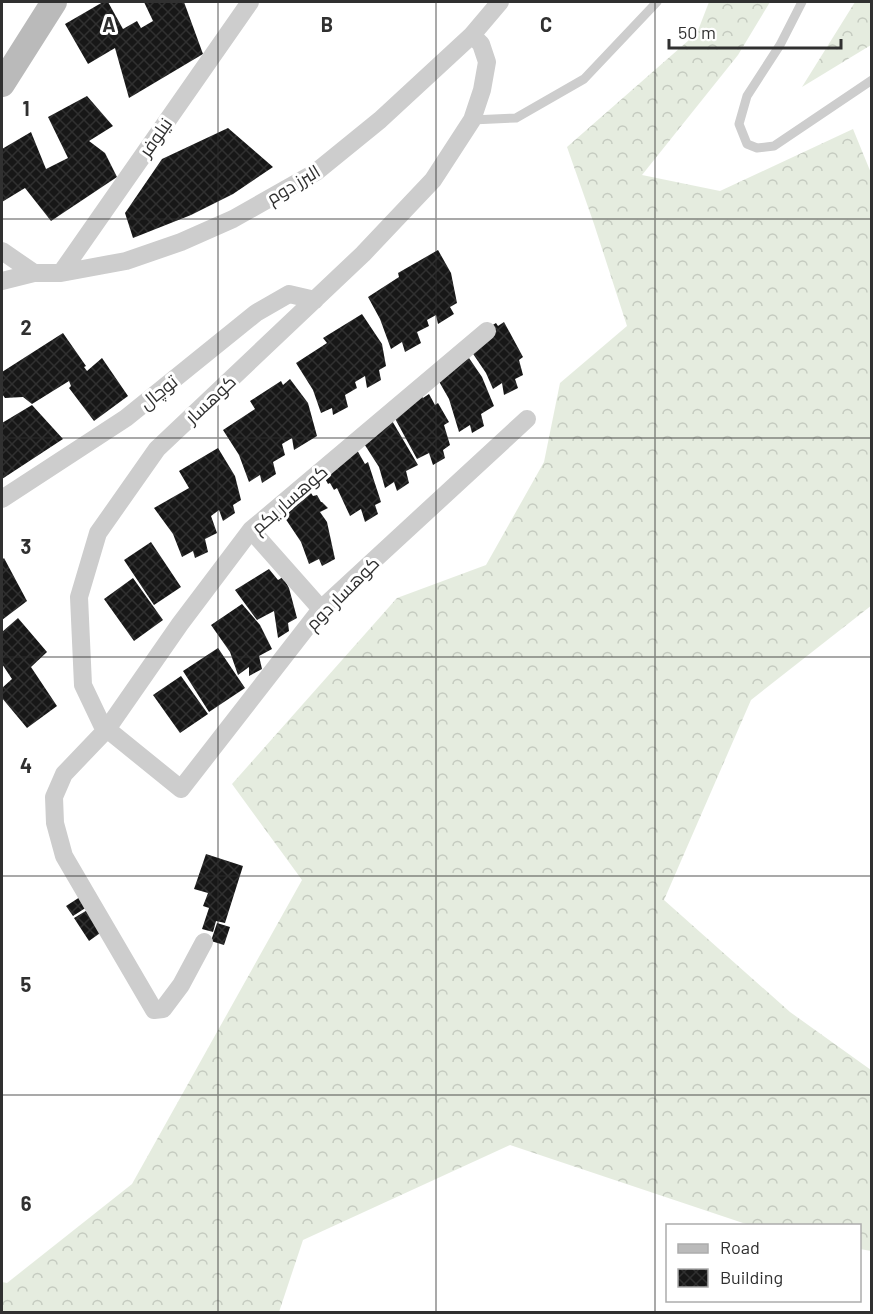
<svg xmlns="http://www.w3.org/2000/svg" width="873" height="1314" viewBox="0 0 873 1314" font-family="Barlow,Cairo,sans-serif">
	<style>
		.forest { fill: url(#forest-crowns) }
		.building { fill: url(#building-cross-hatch) }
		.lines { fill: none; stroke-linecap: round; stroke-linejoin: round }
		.service { stroke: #cdcdcd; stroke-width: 9 }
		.minor { stroke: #cdcdcd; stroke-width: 18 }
		.secondary { stroke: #bababa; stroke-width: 26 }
		.grid { fill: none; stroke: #303030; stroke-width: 1.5; stroke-opacity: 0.55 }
		.labels { text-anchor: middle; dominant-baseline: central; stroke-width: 6; stroke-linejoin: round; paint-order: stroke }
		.street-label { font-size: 18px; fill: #303030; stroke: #fff }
		.grid-label { font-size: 20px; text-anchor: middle; font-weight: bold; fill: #303030; stroke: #fff; stroke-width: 6; stroke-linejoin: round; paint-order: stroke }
	</style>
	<defs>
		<pattern id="forest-crowns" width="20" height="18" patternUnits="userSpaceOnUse" patternTransform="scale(1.5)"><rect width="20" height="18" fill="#e5ecdf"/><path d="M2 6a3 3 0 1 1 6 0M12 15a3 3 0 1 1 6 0" fill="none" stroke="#c5cbc0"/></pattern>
		<pattern id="building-cross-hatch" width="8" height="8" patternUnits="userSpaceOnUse" patternTransform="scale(1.5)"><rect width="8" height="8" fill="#171717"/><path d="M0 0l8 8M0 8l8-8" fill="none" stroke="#303030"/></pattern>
	</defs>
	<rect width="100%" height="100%" fill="#fff"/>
	<!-- forest -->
	<path class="forest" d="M709 2H770L738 55 642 175 720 191 853 129 871 173 872 605 751 700 664 900 790 1012 871 1070V1251L860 1249V1226H755L743 1223 510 1145 303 1240 279 1312H2V1282L7 1283 132 1184 302 880 232 784 397 598 486 565 544 462 560 383 627 326 594 224 567 147 697 33Z
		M855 2H871V45L802 87Z"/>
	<!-- building -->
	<path class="building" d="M103 2H108L123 29 137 21 141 28 153 21 144 2H184L203 54 129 98 115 48 88 64 65 24Z
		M87 96 113 126 89 141 105 153 117 177 51 221 25 188 2 202V149L31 132 46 169 68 158 48 117Z
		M228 128 273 167 233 194 191 215 133 238 125 213 162 159Z
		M438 250 451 273 457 303 450 307 454 314 438 324 436 315 427 320 429 326 417 332 421 343 405 352 402 342 391 349 380 319 368 297 399 277 398 273Z
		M362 314 382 344 386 366 379 370 381 380 367 388 365 376 355 382 357 388 345 395 348 407 333 415 332 408 321 413 313 390 296 363 327 343 323 338Z
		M504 322 523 357 519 360 523 375 515 379 518 388 504 395 502 383 493 389 486 373 465 342 496 323 498 326Z
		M63 333 86 366 84 367 87 371 102 358 128 396 94 421 69 388 71 386 69 381 32 404 23 397 5 398 2 394V372Z
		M469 358 482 377 494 406 481 414 484 426 472 433 470 425 459 432 449 399 437 378Z
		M290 379 308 403 317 436 294 450 292 438 282 444 285 455 273 462 276 474 262 483 260 475 249 482 239 455 223 430 255 409 250 401 281 381 283 385Z
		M420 394 423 398 429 394 435 405 438 403 449 422 444 425 450 445 443 450 445 458 433 465 429 453 417 459 392 413Z
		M32 405 63 439 2 479V423Z
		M391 419 418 465 406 471 409 483 397 491 394 482 385 488 379 467 361 439Z
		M218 448 235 476 241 500 233 505 235 513 223 521 219 510 211 516 217 533 205 539 208 552 195 558 193 551 182 557 173 534 154 508 189 488 179 471Z
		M357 450 365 464 368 462 381 502 375 505 378 514 365 522 361 509 350 516 337 488 334 490 330 483 328 484 322 473Z
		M309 490 313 496 317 495 321 502H322L328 508 320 512 327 522 335 559 322 566 319 559 309 564 301 542 283 515Z
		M151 542 181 587 154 605 124 560Z
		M4 558 27 601 2 620V560Z
		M269 569 278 580 283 577 289 588 297 618 288 623 289 631 278 638 274 611 257 620 235 590Z
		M133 578 163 620 134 641 104 599Z
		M242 604 260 625 272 649 259 656 262 669 249 676V667L238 675 230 652 211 625Z
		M18 618 47 652 31 667 57 706 27 728 2 698V688L12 679 2 664V632Z
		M218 648 245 688 209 712 183 671Z
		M181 676 208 714 180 733 153 695Z
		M206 854 243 866 225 923 216 921 213 932 202 929 209 908 203 906 208 893 194 889Z
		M80 897 87 907 73 916 66 906Z
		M89 909 103 931 89 941 74 918Z
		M217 923 230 927 224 945 211 941Z"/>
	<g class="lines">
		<!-- service -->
		<path class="service" d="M802 2 780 45 747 96 739 124 747 144 757 148 774 146 872 80
			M472 120 516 118 584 79 657 2"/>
		<!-- minor -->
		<path class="minor" d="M472 35 481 44 487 62 482 90 472 120 433 180 363 254 157 449 98 533 79 597 83 685 102 725 181 789 321 609 527 419
			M2 251 34 273
			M61 273 250 2
			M2 281 34 273H61L126 261 181 242 233 219 316 172 380 120 472 35 500 2
			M2 499 126 418 256 313 289 294 315 300
			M251 530 321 609
			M204 942 181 985 163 1009 154 1010 64 856 55 823 54 797 64 774 107 729 180 624 251 530 487 331"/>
		<!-- secondary -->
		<path class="secondary" d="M2 84 54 2"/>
	</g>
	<!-- grid -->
	<path class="grid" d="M218 2V1312M436 2V1312M655 2V1312M2 219H872M2 438H872M2 657H872M2 876H872M2 1095H872"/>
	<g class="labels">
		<!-- street labels -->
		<g class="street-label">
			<text transform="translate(155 137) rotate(-55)">نیلوفر</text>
			<text transform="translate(293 184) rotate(-31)">البرز دوم</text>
			<text transform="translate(158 392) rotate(-39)">توچال</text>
			<text transform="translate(210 399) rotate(-43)">کوهسار</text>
			<text transform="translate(289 499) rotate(-41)">کوهسار یکم</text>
			<text transform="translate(342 593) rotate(-45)">کوهسار دوم</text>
		</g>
	</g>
	<g class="grid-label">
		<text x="109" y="32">A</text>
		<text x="327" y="32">B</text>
		<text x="546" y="32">C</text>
		<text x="26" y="116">1</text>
		<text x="26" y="335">2</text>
		<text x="26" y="554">3</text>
		<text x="26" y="773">4</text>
		<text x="26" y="992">5</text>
		<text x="26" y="1211">6</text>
	</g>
	<!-- border -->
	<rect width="873" height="1314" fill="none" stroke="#303030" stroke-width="6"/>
	<!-- legend -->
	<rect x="666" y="1224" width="195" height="78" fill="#ffffff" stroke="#acacac" stroke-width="1.5"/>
	<rect x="678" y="1244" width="30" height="9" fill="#bababa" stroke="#acacac" stroke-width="1.5"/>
	<text x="720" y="1254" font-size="18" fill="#303030">Road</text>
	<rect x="678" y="1269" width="30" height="18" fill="url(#building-cross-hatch)" stroke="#acacac" stroke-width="1.5"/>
	<text x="720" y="1284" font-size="18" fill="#303030">Building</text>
	<!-- scale -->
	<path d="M669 39v9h172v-9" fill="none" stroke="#303030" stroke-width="3"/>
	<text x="678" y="39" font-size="18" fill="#303030" stroke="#ffffff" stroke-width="4.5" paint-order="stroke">50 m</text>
</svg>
